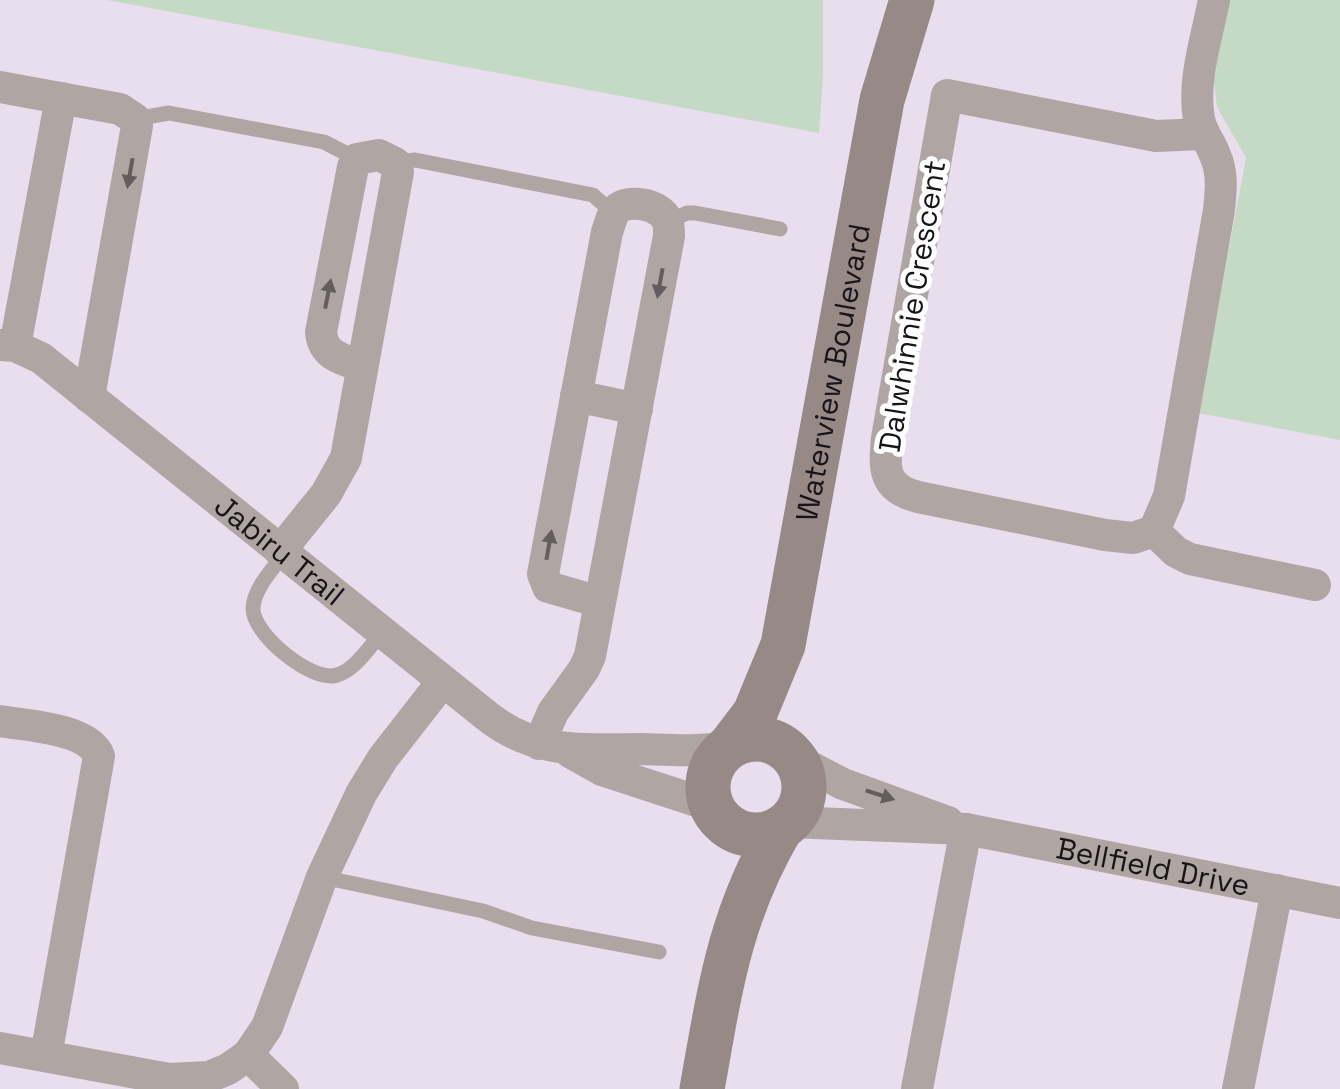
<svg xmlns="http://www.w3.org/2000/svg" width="1340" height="1089" viewBox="0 0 1340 1089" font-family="'Space Grotesk',sans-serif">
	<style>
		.green { fill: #c5dac4 }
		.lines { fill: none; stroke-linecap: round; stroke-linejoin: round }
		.lane { stroke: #afa6a4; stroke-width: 15 }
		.street { stroke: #afa6a4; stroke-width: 32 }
		.secondary { stroke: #968986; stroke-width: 45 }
		.oneway { fill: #645d5e }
		.labels { text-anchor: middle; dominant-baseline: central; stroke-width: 10; stroke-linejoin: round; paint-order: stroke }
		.street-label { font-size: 30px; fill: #181419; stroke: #fff }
	</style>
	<rect width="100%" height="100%" fill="#e9deee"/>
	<!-- green -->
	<path class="green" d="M107 0H823V77L819 133Z
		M1227 0H1340V440L1198 413 1246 158 1217 107 1214 82Z"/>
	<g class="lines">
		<!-- lane -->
		<path class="lane" d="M135 119 169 113 324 142 357 159
			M395 163 415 160 593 195 613 213
			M668 222 687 213H695L780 229
			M284 554C273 569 254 588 253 608 252 634 312 683 337 675 355 670 370 646 382 633
			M322 877 483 911 532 928 659 952"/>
		<!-- street -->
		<g class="street">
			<path d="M0 87 120 109 135 119 137 126 89 397"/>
			<path d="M1203 134 1156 136 947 95 887 438C884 469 883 488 918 497L1105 535 1133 538 1154 531 1176 552 1190 559 1315 585"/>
			<path id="s1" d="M0 345 15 346 41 358 487 716C536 755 584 749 643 749 672 750 698 752 728 747"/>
			<path d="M15 346 61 98"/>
			<path d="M576 396 637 409"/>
			<path d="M1154 531 1169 496 1219 210C1221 191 1223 173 1215 155 1210 142 1202 133 1199 119 1192 81 1207 37 1214 0"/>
			<path d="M280 551 326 494 346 458 398 172 395 163 379 155 357 159 353 167 321 332C323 356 342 359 362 366"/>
			<path d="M0 721C27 726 88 728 99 756L46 1056"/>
			<path d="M539 744 553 712 584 669 590 656 669 236C669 231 669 224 667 220 660 204 628 198 616 210 611 216 610 225 607 232L543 574 548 587 600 602"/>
			<path d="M570 752 602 770 712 806"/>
			<path d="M795 759 843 784 948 822"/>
			<path id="s2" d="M789 822 966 829 1340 903"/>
			<path d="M0 1048 169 1079 209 1077 228 1069 248 1055 267 1027 322 877 361 794 383 758 443 681"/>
			<path d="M248 1055 283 1089"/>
			<path d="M917 1089 966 829"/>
			<path d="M1238 1089 1277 890"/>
		</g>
		<!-- secondary -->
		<g class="secondary">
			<circle cx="756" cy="787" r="48"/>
			<path id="s3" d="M730 746 755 713 783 645 882 100 912 0"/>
			<path d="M702 1089C720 989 729 917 781 828"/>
		</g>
	</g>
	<!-- one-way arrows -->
	<defs><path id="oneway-solid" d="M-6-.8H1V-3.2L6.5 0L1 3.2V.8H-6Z" transform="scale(2.5)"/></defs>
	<g class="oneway">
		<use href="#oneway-solid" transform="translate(130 173) rotate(100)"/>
		<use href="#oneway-solid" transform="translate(660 283) rotate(100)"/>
		<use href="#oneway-solid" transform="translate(328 294) rotate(-79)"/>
		<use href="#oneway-solid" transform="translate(549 545) rotate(-80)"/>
		<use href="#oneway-solid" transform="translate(880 795) rotate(18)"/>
	</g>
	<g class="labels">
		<!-- street labels -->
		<g class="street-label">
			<text transform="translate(912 306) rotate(-81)">Dalwhinnie Crescent</text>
			<text stroke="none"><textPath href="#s3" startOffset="392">Waterview Boulevard</textPath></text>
			<text stroke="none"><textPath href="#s1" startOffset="350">Jabiru Trail</textPath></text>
			<text stroke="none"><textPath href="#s2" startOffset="368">Bellfield Drive</textPath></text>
		</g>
	</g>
</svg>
